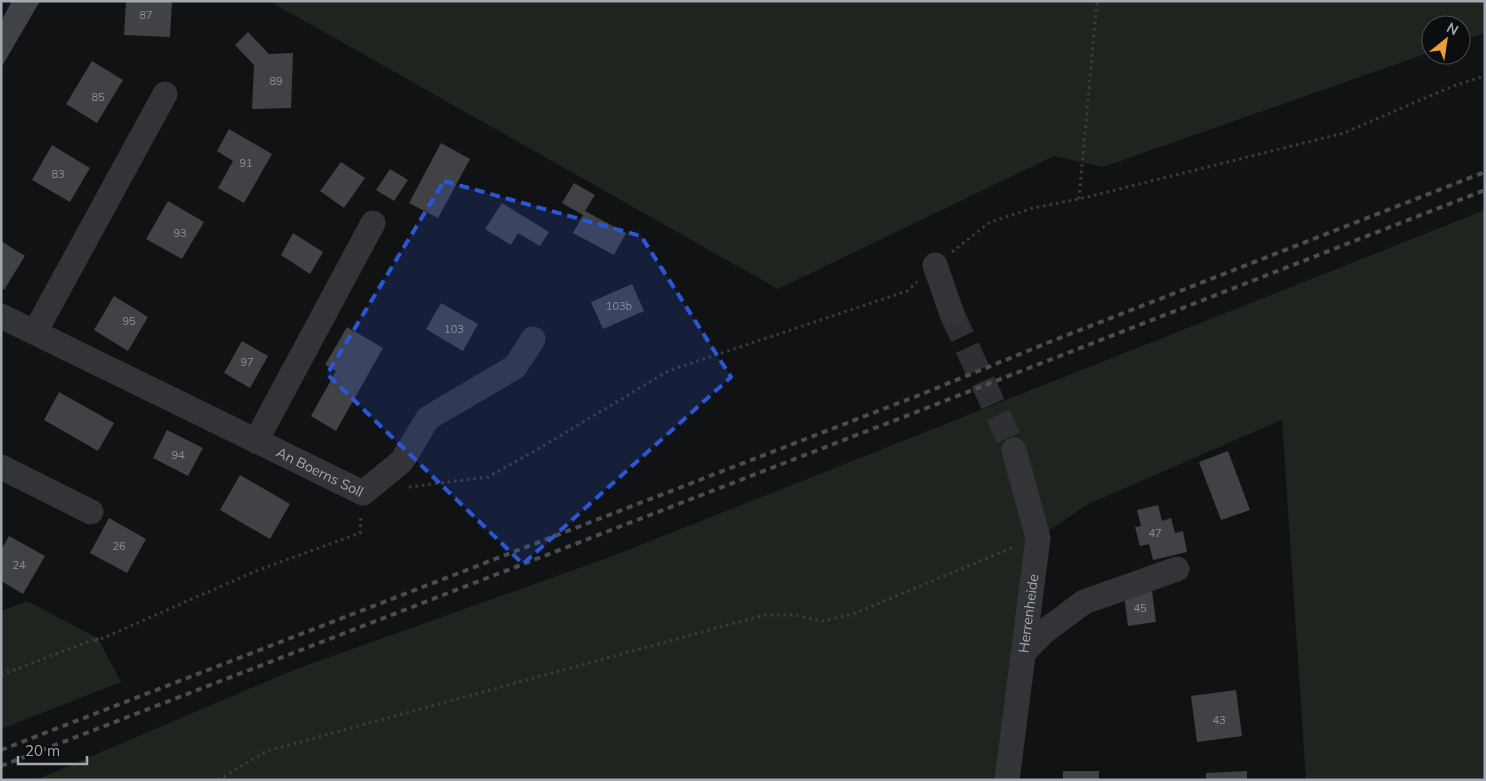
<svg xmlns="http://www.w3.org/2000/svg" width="1486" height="781" viewBox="0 0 1486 781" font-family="Mulish,sans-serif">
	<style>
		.green { fill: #1e251e }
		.building { fill: #404246 }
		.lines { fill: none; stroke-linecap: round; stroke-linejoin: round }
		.minor-tunnel { stroke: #2e3033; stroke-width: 25; stroke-dasharray: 25 12; stroke-linecap: butt }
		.path { stroke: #393b3f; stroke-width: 3; stroke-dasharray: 2.5 4; stroke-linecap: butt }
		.minor { stroke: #333438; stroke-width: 25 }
		.rail { stroke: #4a4c51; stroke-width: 4; stroke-dasharray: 6 5; stroke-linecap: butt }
		.marked { fill: #2a57d4; fill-opacity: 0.2; stroke: #2a57d4; stroke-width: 4; stroke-dasharray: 10 6; stroke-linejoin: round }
		.labels { text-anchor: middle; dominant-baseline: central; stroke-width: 5; stroke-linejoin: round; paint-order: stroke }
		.number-label { font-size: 11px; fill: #8a8f98 }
		.street-label { font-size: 14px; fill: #a3a9b3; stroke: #0c0d0e }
	</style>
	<rect width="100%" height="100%" fill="#111213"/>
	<!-- green -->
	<path class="green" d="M269 1H1485V33L1461 41V25H1431V52L1103 167 1054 156 778 289Z
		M1485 210V780H1306L1282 420 1088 504 1038 538 1007 780H36L296 669 610 557Z
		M27 601 98 638 121 682 1 729V611Z"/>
	<!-- building -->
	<path class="building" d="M12 1H40L1 68V21Z
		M126 1H172L170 37 124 35Z
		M248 32 269 54 293 53 291 108 252 109 254 65 235 45Z
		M92 61 123 80 97 123 66 104Z
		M229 129 272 154 244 203 218 188 233 161 217 151Z
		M441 143 470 159 438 218 409 203Z
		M52 145 90 168 70 202 32 180Z
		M341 162 365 178 344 208 320 191Z
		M390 169 408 180 394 201 376 190Z
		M574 183 595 195 585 211 626 233 614 255 573 233 583 215 562 203Z
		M168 201 204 222 182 259 146 239Z
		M502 203 549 232 540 246 518 233 511 245 485 229Z
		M293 233 323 252 310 274 281 255Z
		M1 241 25 256 4 290 1 288Z
		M632 284 644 311 603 329 591 302Z
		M114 296 148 317 128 351 94 330Z
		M441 303 478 324 463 351 426 329Z
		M347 327 383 348 336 431 311 416 336 371 325 365Z
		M242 341 268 356 250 388 224 373Z
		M59 392 114 423 98 451 44 420Z
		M167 430 203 448 188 476 153 458Z
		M1228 451 1250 510 1221 520 1199 462Z
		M240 475 290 504 270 539 220 510Z
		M1158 505 1162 521 1171 518 1175 533 1183 531 1187 552 1153 560 1149 544 1140 546 1135 527 1141 526 1137 510Z
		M109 518 146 539 127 573 90 553Z
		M9 536 45 556 23 594 1 581V550Z
		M1152 591 1156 622 1128 626 1124 594Z
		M1236 690 1242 736 1197 742 1191 696Z
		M1063 771H1099V780H1063Z
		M1247 771V780H1206V773Z"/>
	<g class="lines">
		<!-- minor-tunnel -->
		<path class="minor-tunnel" d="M952 314 1014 450"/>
		<!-- path -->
		<path class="path" d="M1079 199 1097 1
			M952 252 990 222 1033 208 1079 199 1344 133 1453 86 1485 76
			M409 487 488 477 533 452 668 371 907 291 917 282
			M1 675 98 638 94 642 256 571 360 533 361 515
			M218 780 267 751 764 615H793L823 621 853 614 1014 547"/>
		<!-- minor -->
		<g class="minor">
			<path d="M935 265 952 314"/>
			<path id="s1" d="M1 316 363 493 402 461 428 418 515 367 533 339"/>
			<path d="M35 332 165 94"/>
			<path d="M256 441 373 223"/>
			<path d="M1 467 91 512"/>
			<path d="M1023 653 1045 631 1084 602 1177 569"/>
			<path id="s2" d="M1007 780 1038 538 1014 450"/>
		</g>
		<!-- rail -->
		<path class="rail" d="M1 750 922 394 1052 341 1485 172
			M1 766 924 409 1485 190"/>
	</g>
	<!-- marked area -->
	<path class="marked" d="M444 181 641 236 731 377 523 564 327 374Z"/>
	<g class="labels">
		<!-- number labels -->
		<g class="number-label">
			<text x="146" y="15">87</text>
			<text x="276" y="81">89</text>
			<text x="98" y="97">85</text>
			<text x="246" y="163">91</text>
			<text x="58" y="174">83</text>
			<text x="180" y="233">93</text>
			<text x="619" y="306">103b</text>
			<text x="129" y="321">95</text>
			<text x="454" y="329">103</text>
			<text x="247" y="362">97</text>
			<text x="178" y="455">94</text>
			<text x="1155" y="533">47</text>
			<text x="119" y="546">26</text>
			<text x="19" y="565">24</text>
			<text x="1140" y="608">45</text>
			<text x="1219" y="720">43</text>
		</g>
		<!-- street labels -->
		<g class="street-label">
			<text stroke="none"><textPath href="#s1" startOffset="355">An Boerns Soll</textPath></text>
			<text stroke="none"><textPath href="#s2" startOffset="168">Herrenheide</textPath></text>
		</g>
	</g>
	<!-- border -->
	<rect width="1486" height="781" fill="none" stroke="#a3a9b3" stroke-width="5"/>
	<!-- north arrow -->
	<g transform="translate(1446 40) rotate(30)"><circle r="24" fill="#0c0d0e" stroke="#484b50"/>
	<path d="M0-4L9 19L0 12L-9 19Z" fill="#e89f34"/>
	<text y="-8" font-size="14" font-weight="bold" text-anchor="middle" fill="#a3a9b3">N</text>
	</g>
	<!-- scale -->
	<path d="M18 756v8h69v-8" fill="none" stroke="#a3a9b3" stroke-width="2.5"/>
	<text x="25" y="756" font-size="15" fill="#a3a9b3" stroke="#0c0d0e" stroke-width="4" paint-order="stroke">20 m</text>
</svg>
